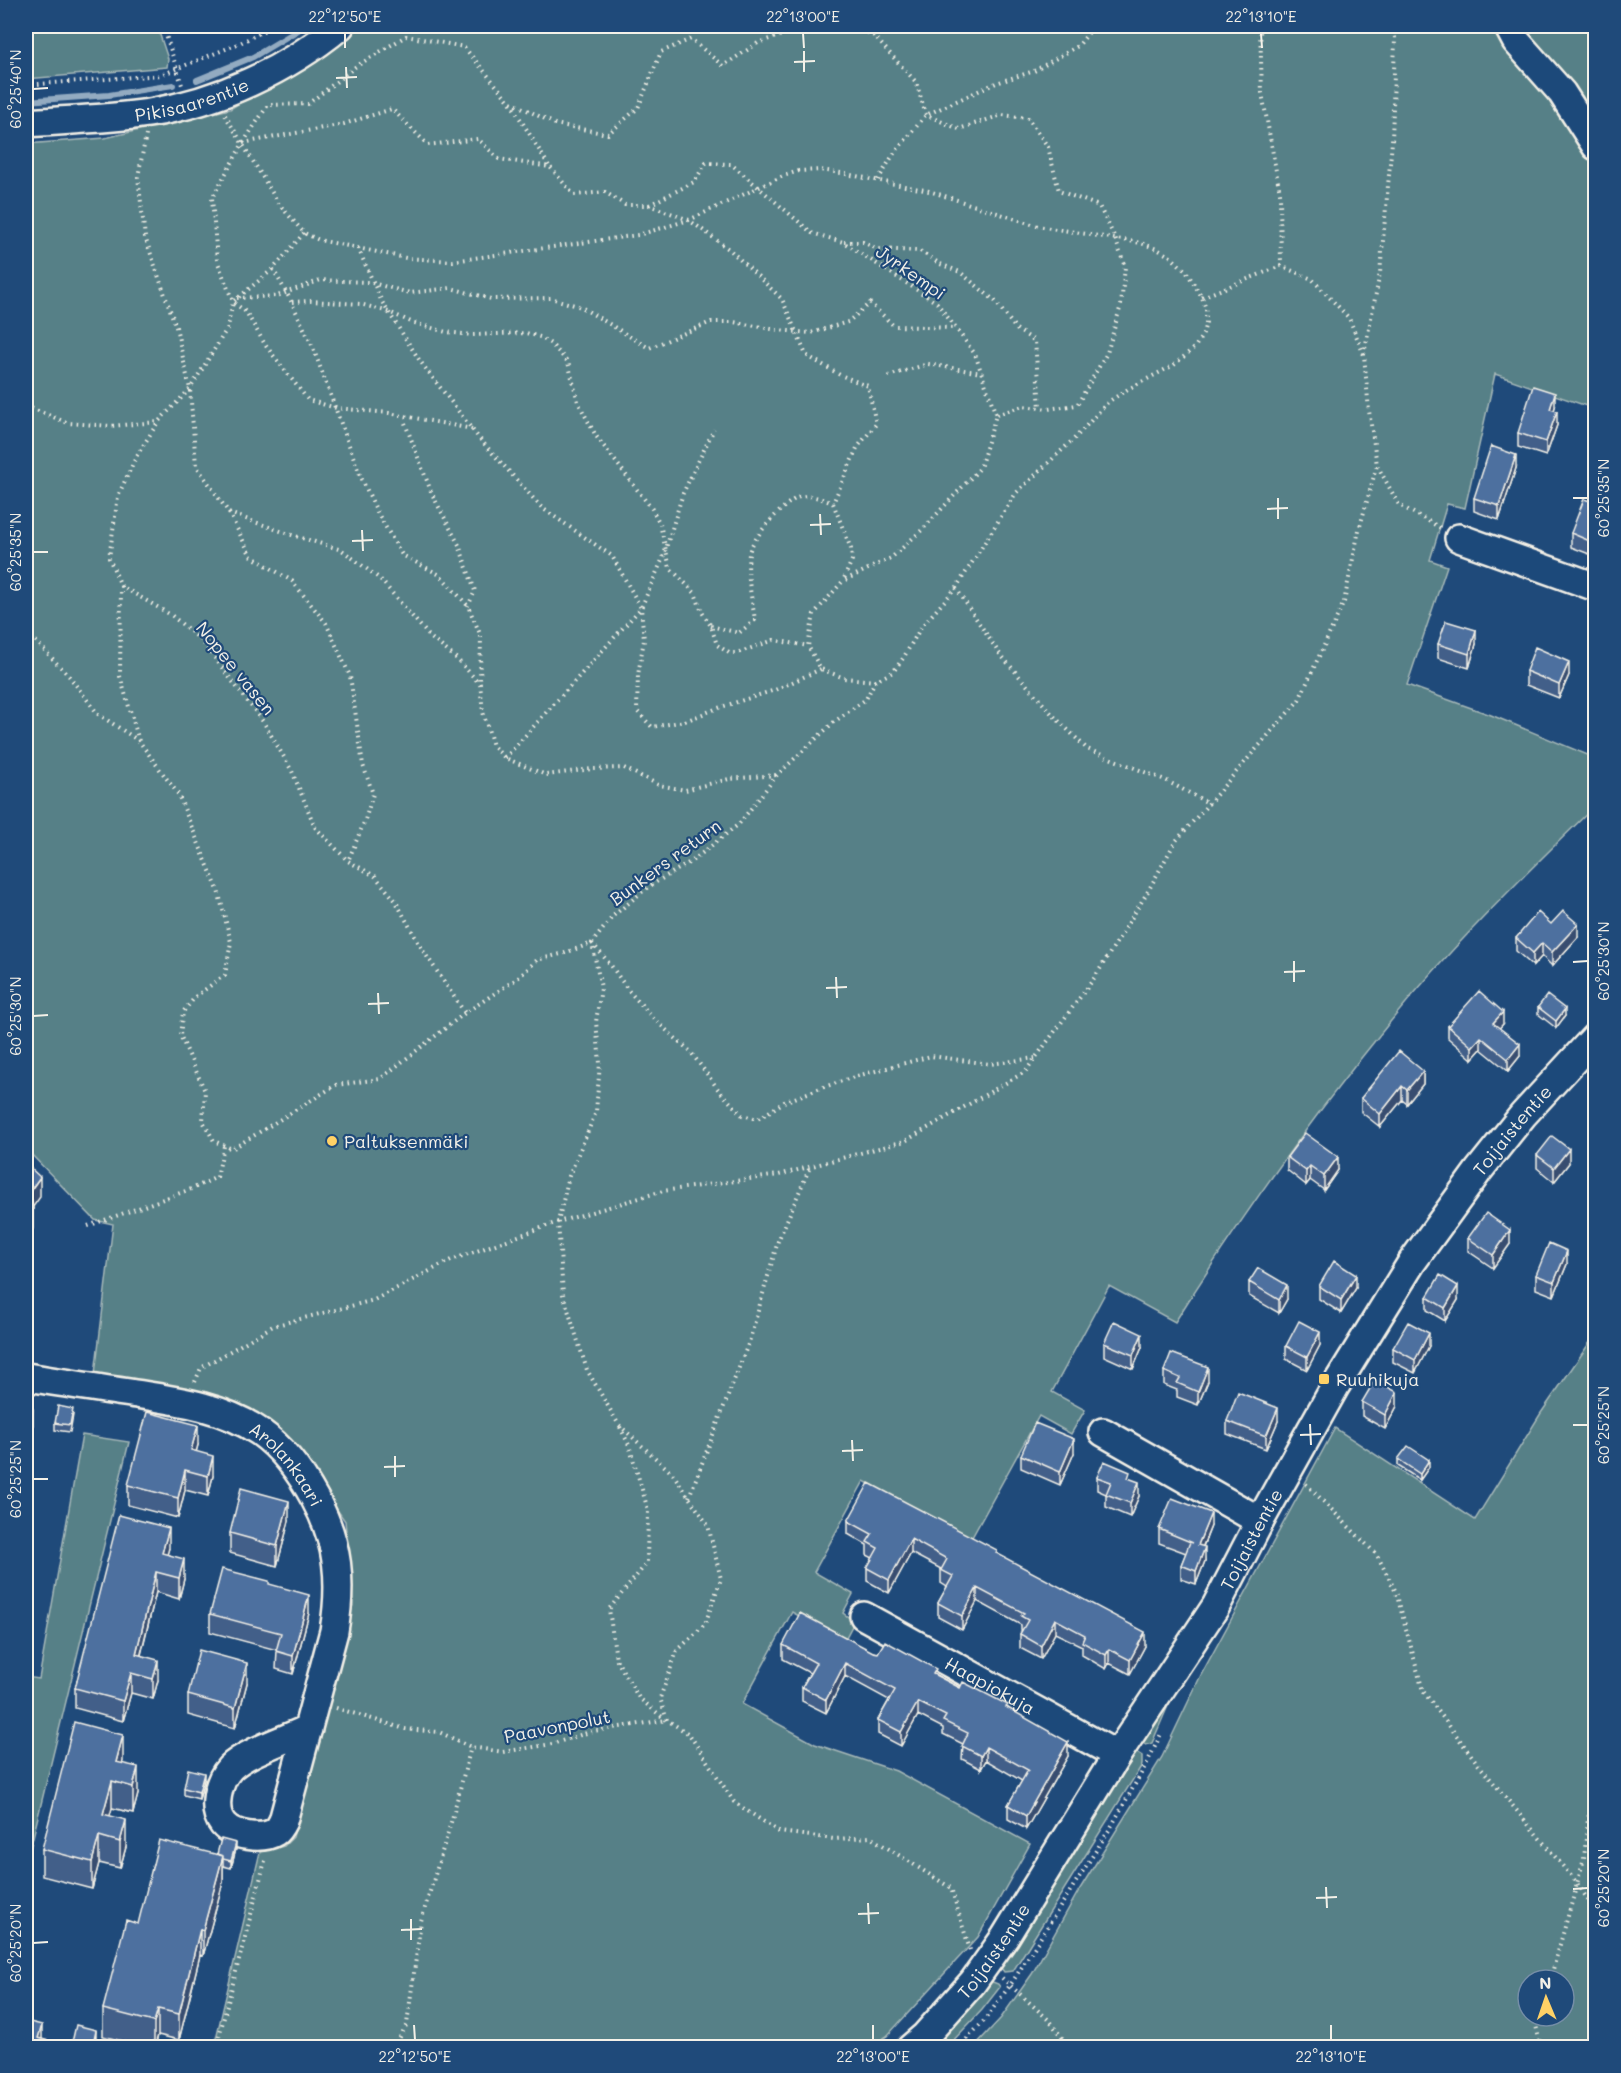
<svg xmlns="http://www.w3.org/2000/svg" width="1621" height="2073" viewBox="0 0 1621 2073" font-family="Mali,sans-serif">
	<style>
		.green { fill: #578087; stroke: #a6b8b8; stroke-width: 1.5; fill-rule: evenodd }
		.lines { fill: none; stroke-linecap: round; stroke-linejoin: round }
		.stream { stroke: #93abc1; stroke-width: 6 }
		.minor-casing { stroke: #f4f1e8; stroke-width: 32 }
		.path { stroke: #f4f1e8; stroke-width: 4; stroke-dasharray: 1.5 4.5; stroke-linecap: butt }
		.minor { stroke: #1f4a7a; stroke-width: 27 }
		.wall { fill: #435f89; stroke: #f4f1e8; stroke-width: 1.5 }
		.shaded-wall { fill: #374e6f; stroke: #f4f1e8; stroke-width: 1.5 }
		.building { fill: #4e6f9f; stroke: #f4f1e8; stroke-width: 1.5 }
		.ticks { fill: none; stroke: #f4f1e8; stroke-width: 2 }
		.poi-dot { fill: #ffd166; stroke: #1f4a7a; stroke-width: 2 }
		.labels { text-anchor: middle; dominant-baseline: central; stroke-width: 4.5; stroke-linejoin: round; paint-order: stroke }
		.street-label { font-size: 18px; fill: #f4f1e8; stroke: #1f4a7a }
		.poi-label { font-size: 18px; fill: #f4f1e8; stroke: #1f4a7a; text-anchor: start }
		.neatline { fill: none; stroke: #f4f1e8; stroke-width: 2 }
		.ticks-label { font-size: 15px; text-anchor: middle; fill: #f4f1e8 }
	</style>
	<rect width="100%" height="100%" fill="#1f4a7a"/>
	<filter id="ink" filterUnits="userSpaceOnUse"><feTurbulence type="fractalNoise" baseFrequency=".0167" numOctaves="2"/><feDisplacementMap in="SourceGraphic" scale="12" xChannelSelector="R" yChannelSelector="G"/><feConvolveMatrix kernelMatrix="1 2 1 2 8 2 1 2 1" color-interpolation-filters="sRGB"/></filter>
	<g filter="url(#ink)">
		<!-- green -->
		<path class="green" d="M26 26H157L168 59 167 67 26 79Z
			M359 26H1595V409L1495 374 1465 508 1447 504 1430 560 1447 566 1407 685 1491 715 1595 758V806C1522 877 1450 948 1386 1027 1309 1121 1240 1219 1175 1322L1109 1286 1052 1392 1085 1410 1071 1434 1039 1416 971 1539 864 1481 814 1572 853 1594 843 1613 852 1620 853 1624 844 1641 792 1612 742 1704 815 1744 896 1771 1030 1844 978 1937 887 2036 870 2047H214L260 1852 284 1846 293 1837 353 1605 345 1521 283 1432 231 1402 95 1374 113 1224 95 1220 26 1149V144L105 138 230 109 338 42Z
			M1595 1335V2047H974L1001 2018 1032 1974 1078 1892 1162 1757 1201 1675 1335 1428 1475 1520 1541 1413ZM1528 1980H1564V2016H1528Z
			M82 1435 129 1442 26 1866V1677L39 1679Z
			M1174 1692 1152 1743 1146 1745 1139 1741Z
			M1134 1751 1142 1756V1765L1028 1947 1013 1971 1004 1972 1001 1968 1000 1963Z
			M990 1981 998 1984 1000 1987 982 2010 947 2047 927 2048Z"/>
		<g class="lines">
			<!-- stream -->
			<path class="stream" d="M197 80 253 57 305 26
				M26 101 109 95 173 85"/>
			<defs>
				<g id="minor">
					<path d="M1508 26 1516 41 1562 93 1596 146"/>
					<path id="s1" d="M26 123C67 120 109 119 149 113 218 102 287 70 340 26"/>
					<path d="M1459 538 1596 587"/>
					<path id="s2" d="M26 1377C60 1382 95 1388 130 1393 174 1400 223 1406 260 1432 284 1449 301 1473 315 1499 339 1543 342 1583 334 1631L283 1821C281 1825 278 1830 275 1832 262 1840 233 1836 223 1824 211 1809 218 1781 230 1768 246 1752 287 1739 308 1729"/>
					<path d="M1103 1432 1260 1521"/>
					<path id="s3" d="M864 1616 1117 1755"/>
					<path id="s4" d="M911 2048 925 2036 973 1982 1005 1937 1117 1755 1216 1606 1260 1521 1336 1385 1412 1262 1479 1170 1523 1115 1596 1036"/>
				</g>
			</defs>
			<!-- minor casing -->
			<use href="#minor" class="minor-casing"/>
			<!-- path -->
			<path class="path" d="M163 26 182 85
				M851 26 873 35 916 82 926 115 959 129 1002 115 1028 118 1048 147 1059 191 1099 206 1115 238 1125 267 1121 305 1107 353 1077 405 1048 409 1023 406 996 415
				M1260 26 1262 93 1280 193 1281 266
				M26 85 161 75 238 44 273 26
				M511 102 555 124 608 134 638 108 661 52 691 39 723 66 758 43 802 28 823 26
				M225 115 279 204 304 233 319 240 406 258 453 261 638 235 689 220 783 176 799 171 820 170 841 173 929 191 1038 226 1141 243 1157 249 1171 257 1186 271 1202 297 1206 309V322L1203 334 1195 347 1174 365 1128 389 1108 402 1076 437 1016 493 956 588 921 627 904 657 893 672 875 681 866 699 834 722 777 775 739 824 692 861 648 887 613 916 592 943 601 988 596 1022 600 1063 596 1112 569 1176 558 1222 563 1294 587 1370 619 1425 673 1474 708 1525 721 1579 705 1624 677 1651 660 1698 667 1720 689 1734 734 1802 779 1832 834 1839 870 1837 951 1888 970 1950
				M146 135 138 177 145 237 176 327 190 389 196 465 229 513 292 535 342 550 380 579 430 637 457 659 480 684 483 712 493 746 505 758 546 775 592 769 624 768 659 785 685 790 729 779 776 775
				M243 143 344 124 392 109 428 145 478 139 499 159 550 167 574 195 605 192 625 205H649L689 220 730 250 782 299 806 355 840 375 868 386 876 424 857 448 833 503 851 549 852 560 843 581
				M878 180 893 155 926 115 996 83 1034 71 1078 46 1094 26
				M649 205 694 182 706 163 731 164 812 233 843 242 937 303 975 354 996 415 980 468 923 529 891 558 843 581 814 614 808 646 821 669 844 678 875 681
				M304 233 273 269 233 302 228 327 190 389 158 422 136 457 118 496 109 558 121 586 171 615 201 640 264 723 292 771 315 827 348 861 375 876 395 900 422 949 465 1013
				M844 242H863L877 249 920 251 940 264 960 272 995 301 1016 329 1035 341 1040 408
				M358 248 382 302 420 361 478 437 542 508 612 556 641 608 644 640 638 675 637 711 652 727 685 721 718 708 775 690 821 669
				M273 269 290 299 312 345 360 475 378 514 402 555 440 575 468 606 481 636 480 684
				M1202 297 1281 266 1312 279 1349 318 1364 355 1369 411 1377 465 1399 505 1441 528
				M237 298 277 296 321 280 368 282 410 293 451 288 491 299 551 298 581 307 649 348 711 322H734L777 330 811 333 848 322 870 303 894 326 954 328
				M292 302 311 301 360 304 389 312 411 322 446 332 472 335 526 333 540 337 551 344 568 362 578 402 596 436 652 509 660 524 670 568 695 593 702 612 711 626 717 645 729 653H737L774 640 808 646
				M1364 354 1380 273 1392 142 1395 38 1393 26
				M888 376 928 364 982 373
				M26 406 68 423 111 426 158 422
				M405 423 432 494 459 545 475 591 468 606
				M472 429 389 413 336 408 308 400 266 346 246 312 233 302 217 260 212 198 243 143 268 105 308 104 355 67 406 36 464 47 510 102 549 166
				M229 513 251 556 292 581 326 623 350 676 363 765 373 794 365 820 348 861
				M121 586 120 676 139 741 178 794 218 890 231 942 225 975 196 996 183 1012 180 1035 205 1091 203 1121 214 1141 232 1149 336 1085 380 1079 465 1013 518 978 537 960 565 953 592 943 610 964 628 990 656 1021 690 1051 718 1089 742 1115 758 1119 784 1102 818 1089 857 1076 931 1056 990 1064 1035 1058
				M956 588 999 653 1052 714 1087 749 1165 780 1210 804
				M711 626 739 633 755 620C752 599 746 575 749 554 750 540 784 503 797 498 809 493 822 499 833 503
				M26 634 31 636 69 676 98 714 139 741
				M505 758 641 608 663 558 683 493 714 429
				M88 1226 194 1188 217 1177 224 1146
				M195 1382 201 1368 273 1326 374 1300 451 1260 558 1222 663 1191 779 1175 905 1141 1025 1072 1095 977 1147 893 1175 842 1299 700 1344 602 1359 530 1377 465
				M620 1427 629 1445 648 1510 647 1563 609 1609 616 1659 639 1698 666 1720
				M1306 1484 1377 1555 1396 1592 1423 1691 1478 1764 1577 1883 1596 1912
				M689 1497 750 1339 778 1241 810 1167
				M336 1708 405 1729 439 1732 471 1747 503 1752 552 1744 593 1731 667 1720
				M1002 1978 1051 2022 1069 2048
				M1550 1980 1584 1859 1588 1818 1596 1796
				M1534 2016 1541 2048
				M216 2048 266 1857
				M394 2048 407 2024 421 1921 452 1819 471 1747
				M958 2048 983 2022 1011 1984 1111 1827 1147 1763 1161 1734"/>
			<!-- minor -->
			<use href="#minor" class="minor"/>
		</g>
		<!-- wall -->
		<path class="wall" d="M1555 407 1554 410 1557 425 1546 456 1518 447V433Z
			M1516 468 1499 520 1474 511V498Z
			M1596 503V547L1592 555 1571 547V533Z
			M1438 644H1476L1469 668 1438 658Z
			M1526 671 1569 675 1559 698 1526 685Z
			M1596 693V716L1592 714V701Z
			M1551 924 1578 937 1552 966 1542 956 1533 966 1516 951V938Z
			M1538 1007 1565 1016 1556 1028 1538 1014Z
			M1503 1024 1499 1028 1520 1056 1508 1071 1481 1049 1472 1059 1448 1038V1026Z
			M1423 1071V1084L1407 1104 1402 1100 1380 1127 1361 1112V1098Z
			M1537 1155 1569 1163 1554 1182 1537 1168Z
			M1287 1157 1338 1170 1324 1190 1310 1180 1306 1185 1287 1170Z
			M1468 1238 1510 1244 1493 1268 1468 1251Z
			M1567 1264 1554 1296 1536 1289V1275Z
			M1249 1282 1287 1299 1279 1313 1249 1296Z
			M1319 1286 1356 1288 1341 1313 1319 1299Z
			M1427 1297 1458 1300 1445 1321 1427 1310Z
			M1104 1343 1142 1347 1133 1369 1104 1356Z
			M1320 1345 1307 1370 1286 1359V1346Z
			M1429 1346 1415 1373 1393 1362V1348Z
			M1164 1371 1208 1381 1198 1405 1177 1397V1390L1164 1385Z
			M1362 1402 1397 1406 1385 1429 1362 1416Z
			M73 1415 70 1432 55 1430V1423Z
			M1227 1421H1278L1266 1449 1227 1434Z
			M198 1445 196 1452 213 1476 208 1496 185 1490 178 1518 128 1505V1485Z
			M1074 1453 1060 1485 1021 1468V1455Z
			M1398 1459 1429 1467 1420 1480 1398 1466Z
			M1097 1477 1130 1479 1139 1496 1130 1517 1106 1507V1494L1097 1490Z
			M289 1521 277 1566 230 1553V1533Z
			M848 1521 997 1554 1145 1646 1130 1674 1109 1663 1106 1669 1082 1655V1646L1055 1633 1041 1659 1020 1648V1634L1022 1630H1021V1625L977 1601 962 1630 938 1617V1603L947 1587 941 1583V1569L911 1553 889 1593 867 1581V1568L873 1558 867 1555V1545L848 1534Z
			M1211 1526 1203 1547 1205 1561 1196 1584 1181 1579V1565L1186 1553 1159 1543V1529Z
			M169 1548 167 1554 184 1579 179 1599 156 1592 141 1655 158 1680 153 1699 131 1693 123 1721 75 1708V1688Z
			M269 1585 309 1613 293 1674 276 1669 277 1650 210 1632V1614Z
			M783 1645 873 1652 936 1675 960 1688 1008 1708 1068 1756 1026 1829 1008 1819V1805L1022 1781 986 1760 981 1769 962 1759 963 1744 943 1734V1728L918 1715 901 1746 878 1734V1720L889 1700 845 1676 826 1713 802 1701V1687L810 1673 783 1659Z
			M247 1683 235 1728 188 1715V1695Z
			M123 1761 122 1763 138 1794 133 1813 112 1808 109 1816 126 1847 120 1868 99 1863 92 1889 42 1876V1849Z
			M204 1780 199 1799 184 1795V1788Z
			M236 1849 231 1868 223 1866V1882L203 1956 200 1955 179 2040 158 2035 155 2048H149L103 2036V2009L138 1924 217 1854Z"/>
		<!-- shaded-wall -->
		<path class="shaded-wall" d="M1555 393V407L1550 422V409Z
			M1557 411V425L1546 456V442Z
			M1516 455V468L1499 520V506Z
			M1596 534V547L1592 555V542Z
			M1476 630V644L1469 668V654Z
			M1569 662V675L1559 698V685Z
			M1578 924V937L1552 966V952Z
			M1542 943V956L1533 966V953Z
			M1565 1009V1016L1556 1028V1021Z
			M1503 1012V1024L1493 1035V1023Z
			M1481 1037V1049L1472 1059V1047Z
			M1520 1044V1056L1508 1071V1059Z
			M1423 1071V1084L1407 1104V1090Z
			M1402 1086V1100L1380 1127V1114Z
			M1569 1149V1163L1554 1182V1168Z
			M1338 1157V1170L1324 1190V1176Z
			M1310 1166V1180L1306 1185V1171Z
			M40 1177V1197L30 1211V1191Z
			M33 1209V1229L26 1236V1216Z
			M1510 1230V1244L1493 1268V1255Z
			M1567 1251V1264L1554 1296V1282Z
			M1356 1275V1288L1341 1313V1300Z
			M1287 1285V1299L1279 1313V1300Z
			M1458 1286V1300L1445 1321V1308Z
			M1320 1332V1345L1307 1370V1357Z
			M1429 1333V1346L1415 1373V1360Z
			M1142 1334V1347L1133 1369V1355Z
			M1208 1367V1381L1198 1405V1392Z
			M1397 1392V1406L1385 1429V1415Z
			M1278 1408V1421L1266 1449V1436Z
			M33 1409V1435L26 1483V1457Z
			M198 1425V1445L191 1470V1450Z
			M1074 1439V1453L1060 1485V1472Z
			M213 1456V1476L208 1496V1476Z
			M1429 1460V1467L1420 1480V1474Z
			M185 1470V1490L178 1518V1498Z
			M1139 1482V1496L1130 1517V1503Z
			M289 1501V1521L277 1566V1546Z
			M1211 1513V1526L1198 1558V1545Z
			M169 1528V1548L162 1573V1553Z
			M911 1539V1553L889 1593V1580Z
			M1205 1547V1561L1196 1584V1571Z
			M184 1559V1579L179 1599V1578Z
			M156 1572V1592L136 1674V1654Z
			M977 1588V1601L962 1630V1616Z
			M309 1595V1613L293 1674V1656Z
			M1055 1619V1633L1041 1659V1646Z
			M1145 1632V1646L1130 1674V1660Z
			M1109 1649V1663L1106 1669V1655Z
			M158 1660V1680L153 1699V1679Z
			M247 1663V1683L235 1728V1708Z
			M845 1663V1676L826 1713V1700Z
			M131 1673V1693L123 1721V1701Z
			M918 1702V1715L901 1746V1732Z
			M123 1735V1761L117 1783 116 1762Z
			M1068 1742V1756L1026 1829V1816Z
			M986 1747V1760L981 1769V1756Z
			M138 1767V1794L133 1813V1787Z
			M204 1773V1780L199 1799V1792Z
			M112 1781V1808L104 1838 103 1814Z
			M126 1820V1847L120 1868V1842Z
			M99 1836V1863L92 1889V1862Z
			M236 1843V1849L231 1868V1861Z
			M223 1856V1882L203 1956V1930Z
			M200 1929V1955L179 2040V2014Z
			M158 2009V2035L154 2048V2022Z
			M42 2025V2048L38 2038Z
			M96 2030V2048H92Z"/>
		<!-- building -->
		<path class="building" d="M1533 386 1555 393 1550 409 1557 411 1546 442 1518 433Z
			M1491 446 1516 455 1499 506 1474 498Z
			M1584 499 1596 503V534L1592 542 1571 533Z
			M1446 621 1476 630 1469 654 1438 644Z
			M1535 647 1569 662 1559 685 1526 671Z
			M1596 693V702L1592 701Z
			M1563 911 1578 924 1552 952 1542 943 1533 953 1516 938 1538 912 1551 924Z
			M1479 991 1503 1012 1493 1023 1520 1044 1508 1059 1481 1037 1472 1047 1448 1026Z
			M1547 995 1565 1009 1556 1021 1538 1007Z
			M1399 1051 1423 1071 1407 1090 1402 1086 1380 1114 1361 1098Z
			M1305 1133 1338 1157 1324 1176 1310 1166 1306 1171 1287 1157Z
			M1552 1136 1569 1149 1554 1168 1537 1155Z
			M26 1164 40 1177 30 1191 33 1209 26 1216Z
			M1486 1213 1510 1230 1493 1255 1468 1238Z
			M1549 1243 1567 1251 1554 1282 1536 1275Z
			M1334 1261 1356 1275 1341 1300 1319 1286Z
			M1258 1268 1287 1285 1279 1300 1249 1282Z
			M1440 1275 1458 1286 1445 1308 1427 1297Z
			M1114 1321 1142 1334 1133 1355 1104 1343Z
			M1299 1321 1320 1332 1307 1357 1286 1346Z
			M1408 1322 1429 1333 1415 1360 1393 1348Z
			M1171 1353 1208 1367 1198 1392 1177 1383 1180 1378 1164 1371Z
			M1375 1380 1397 1392 1385 1415 1362 1402Z
			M1238 1392 1278 1408 1266 1436 1227 1421Z
			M58 1406 73 1409 70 1425 55 1423Z
			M26 1408 33 1409 26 1457Z
			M147 1412 198 1425 191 1450 213 1456 208 1476 185 1470 178 1498 128 1485Z
			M1035 1423 1074 1439 1060 1472 1021 1455Z
			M1408 1446 1429 1460 1420 1474 1398 1459Z
			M1104 1461 1130 1472 1128 1478 1139 1482 1130 1503 1106 1494 1111 1482 1097 1477Z
			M869 1483 997 1550 996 1553 1145 1632 1130 1660 1109 1649 1106 1655 1082 1642 1085 1635 1055 1619 1041 1646 1020 1634 1028 1620 1021 1616 1024 1613 977 1588 962 1616 938 1603 953 1576 941 1570 947 1559 911 1539 889 1580 867 1568 878 1548 867 1542 872 1534 848 1521Z
			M241 1488 289 1501 277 1546 230 1533Z
			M1172 1498 1211 1513 1198 1545 1205 1547 1196 1571 1181 1565 1190 1542 1193 1543 1159 1529Z
			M119 1515 169 1528 162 1553 184 1559 179 1578 156 1572 136 1654 158 1660 153 1679 131 1673 123 1701 75 1688Z
			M222 1569 269 1581V1584L309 1595 293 1656 276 1651 281 1633 210 1614Z
			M800 1613 873 1652 878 1653 885 1641 936 1669 933 1674 960 1688 963 1682 1008 1705 1006 1707 1068 1742 1026 1816 1008 1805 1028 1770 986 1747 981 1756 962 1746 968 1733 943 1721 946 1716 918 1702 901 1732 878 1720 895 1690 845 1663 826 1700 802 1687 816 1663 783 1645Z
			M199 1650 247 1663 235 1708 188 1695Z
			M74 1722 123 1735 116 1762 138 1767 133 1787 112 1781 103 1814 126 1820 120 1842 99 1836 92 1862 42 1849Z
			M188 1769 204 1773 199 1792 184 1788Z
			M221 1839 236 1843 231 1861 223 1859V1856L217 1854Z
			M159 1840 223 1856 203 1930 200 1929 179 2014 158 2009 154 2022 103 2009 126 1920 138 1924Z
			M26 2021 42 2025 38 2038 71 2047 76 2025 96 2030 92 2048H26Z"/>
	</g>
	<!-- ticks -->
	<path class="ticks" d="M345 33V48M803 33 804 48M1261 33 1262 48M804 51V72M794 62 815 61M346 67 347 88M336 78 357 77M33 89 48 88M1278 498V519M1573 498H1588M1267 509 1288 508M820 514 821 535M810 525 831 524M362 530 363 551M352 541 373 540M33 552H48M1294 961V982M1573 962 1588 961M1284 972 1305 971M836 977 837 998M826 988 847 987M378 993 379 1014M368 1004 389 1003M33 1016 48 1015M1310 1424 1311 1445M1573 1425H1588M1300 1435 1321 1434M852 1440 853 1461M842 1451 863 1450M395 1456V1477M384 1467 405 1466M33 1479H48M1326 1887 1327 1908M1573 1889 1588 1888M1316 1898 1337 1897M868 1903 869 1924M858 1914 879 1913M411 1919V1940M401 1930 422 1929M33 1943 48 1942M414 2025 415 2040M873 2025V2040M1331 2025V2040"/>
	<!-- markers -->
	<g class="poi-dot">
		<circle cx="332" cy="1141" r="6"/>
		<rect x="1318" y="1373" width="12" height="12" rx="3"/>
	</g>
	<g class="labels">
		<!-- street labels -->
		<g class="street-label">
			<text stroke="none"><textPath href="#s1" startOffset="168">Pikisaarentie</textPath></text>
			<text transform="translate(911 272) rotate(35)">Jyrkempi</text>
			<text transform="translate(236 668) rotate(51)">Nopee vasen</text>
			<text transform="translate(665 862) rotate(-36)">Bunkers return</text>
			<text stroke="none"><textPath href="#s4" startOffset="1100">Toijaistentie</textPath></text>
			<text stroke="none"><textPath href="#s2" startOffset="284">Arolankaari</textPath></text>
			<text stroke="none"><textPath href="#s4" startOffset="614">Toijaistentie</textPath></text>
			<text stroke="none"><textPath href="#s3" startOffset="144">Haapiokuja</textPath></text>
			<text transform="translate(557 1726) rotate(-11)">Paavonpolut</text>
			<text stroke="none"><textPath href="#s4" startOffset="128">Toijaistentie</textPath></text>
		</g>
		<!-- poi labels -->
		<g class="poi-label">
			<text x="344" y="1141">Paltuksenmäki</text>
			<text x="1336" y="1379">Ruuhikuja</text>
		</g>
	</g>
	<!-- margin -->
	<rect width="1621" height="2073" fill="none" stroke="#1f4a7a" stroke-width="66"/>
	<!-- north arrow -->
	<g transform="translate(1546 1998) rotate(358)"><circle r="28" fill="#1f4a7a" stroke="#748da6" stroke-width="1.5"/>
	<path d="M0-4.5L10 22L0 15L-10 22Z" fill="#ffd166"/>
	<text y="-9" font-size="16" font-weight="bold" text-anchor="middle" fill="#f4f1e8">N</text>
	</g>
	<rect x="33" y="33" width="1555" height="2007" class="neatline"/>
	<g class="ticks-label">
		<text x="345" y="22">22°12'50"E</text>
		<text x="803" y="22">22°13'00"E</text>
		<text x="1261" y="22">22°13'10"E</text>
		<text transform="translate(16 89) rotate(-90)" y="5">60°25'40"N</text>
		<text transform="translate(1604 498) rotate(-90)" y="5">60°25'35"N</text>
		<text transform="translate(16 552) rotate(-90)" y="5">60°25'35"N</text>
		<text transform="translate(1604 961) rotate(-90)" y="5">60°25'30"N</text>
		<text transform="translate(16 1016) rotate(-90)" y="5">60°25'30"N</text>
		<text transform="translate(1604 1425) rotate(-90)" y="5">60°25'25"N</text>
		<text transform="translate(16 1479) rotate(-90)" y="5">60°25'25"N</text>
		<text transform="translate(1604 1888) rotate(-90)" y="5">60°25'20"N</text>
		<text transform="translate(16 1943) rotate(-90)" y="5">60°25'20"N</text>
		<text x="415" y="2062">22°12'50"E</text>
		<text x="873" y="2062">22°13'00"E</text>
		<text x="1331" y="2062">22°13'10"E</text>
	</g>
</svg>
